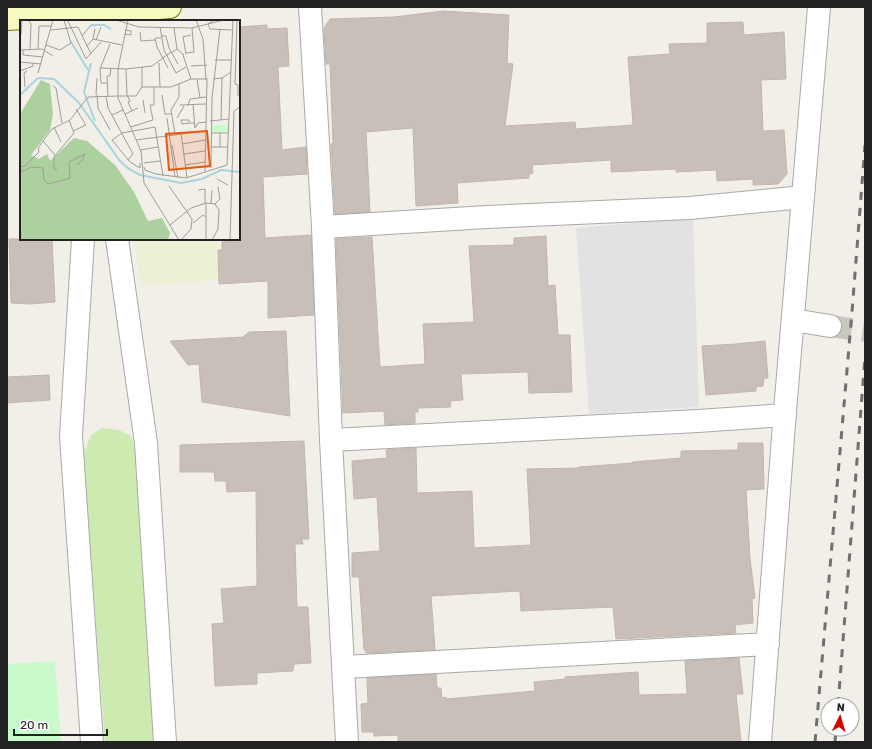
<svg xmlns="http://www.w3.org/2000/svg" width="872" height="749" viewBox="0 0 872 749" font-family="Rubik,sans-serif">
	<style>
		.farmland { fill: #eef0d5 }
		.grass { fill: #cdebb0 }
		.park { fill: #c8facc }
		.parking { fill: #e2e2e2 }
		.building { fill: #c7bfb8; stroke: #c4b6ab }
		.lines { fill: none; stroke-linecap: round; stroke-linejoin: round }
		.street-tunnel { stroke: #c8c6c1; stroke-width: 22; stroke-dasharray: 22 11; stroke-linecap: butt }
		.street-casing { stroke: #a9a9a9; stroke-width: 24 }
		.secondary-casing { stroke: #707d05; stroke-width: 24 }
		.street { stroke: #fff; stroke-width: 22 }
		.secondary { stroke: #f7fabf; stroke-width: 22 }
		.rail { stroke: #707070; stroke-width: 3; stroke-dasharray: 8 8; stroke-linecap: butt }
		.inset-river { fill: none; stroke: #aad3df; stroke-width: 2 }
		.inset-road { fill: none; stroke: #9f9d99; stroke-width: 1 }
		.view { fill: #e8590c; fill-opacity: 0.15; stroke: #e8590c; stroke-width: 2 }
		.inset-edge { fill: none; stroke: #222; stroke-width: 2 }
	</style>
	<rect width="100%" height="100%" fill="#f2efe9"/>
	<!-- farmland -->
	<path class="farmland" d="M134 239H217L220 280 141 286Z"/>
	<!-- grass -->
	<path class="grass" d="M102 428 119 430 131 436 136 452 155 742H105L84 470V452L91 435Z"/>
	<!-- park -->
	<path class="park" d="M55 661 61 742H7V664Z"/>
	<!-- parking -->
	<path class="parking" d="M693 218 699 407 589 414 576 228Z"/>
	<!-- building -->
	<path class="building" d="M443 11 509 15 507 63 513 64 505 126 575 122 576 129 633 125 628 57 670 54 669 44 707 43V23L743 22 744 35 784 32 786 79 761 80 763 131 784 130 787 174 778 184 753 185V179L717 181 716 170 676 172V169L611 172V160L532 165 533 173 529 174V178L457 183 458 203 416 206 413 128 366 132 370 212 335 214 331 144 333 143 330 64H326L324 28 330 19 394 17Z
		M267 25V29L287 28 289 66 278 67 282 150 306 147 307 174 263 177 265 238 311 235 314 315 268 318V281L219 284 218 250H222V242L239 240V27Z
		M546 236 548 286 555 285 558 335H570L572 392 529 393 528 372 461 374 463 400 450 401 451 407 418 408V412H415V423L385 425 384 411 343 413 336 239 372 237 380 367 425 364 423 324 474 322 469 246 514 245V238Z
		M9 239H52L55 302 30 304 11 303Z
		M286 331 290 416 202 402 199 364 188 365 170 341 243 337 249 332Z
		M765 341 768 378H764L763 386 756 387V391L706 395 702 346 736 344Z
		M49 375 50 400 7 403V377Z
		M304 441 309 539H302L303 544H295L297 607H308L311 663 294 664 293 671 257 673V684L215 686 212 624 224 623 221 589 257 586 256 491 227 492 226 481H215L214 472H180V445Z
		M738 443H763L764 489 746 490 750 559 755 598 752 599 753 623 735 625 736 633 616 639 613 607 521 611 520 591 431 596 435 650 366 653V650H364L359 577H352V553L380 551 377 497 354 499 352 461 387 458 386 450 416 448 417 493 472 491 474 548 531 545 527 469 579 468V467L633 463 632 462 681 458V451L738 450Z
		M739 658 743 694H736L741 742H398V735L374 736V732H362L361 704 368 703 367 678 436 674 437 688H441L442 698 446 697V699L535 691 534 682 565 679V677L638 672 639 695 687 694 685 661Z"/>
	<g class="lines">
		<!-- street-tunnel -->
		<path class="street-tunnel" d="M830 326 865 331"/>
		<defs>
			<path id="street" d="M310 7 323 227 331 440 347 742
				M323 227 487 217 690 208 803 197
				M83 239 71 436 92 742
				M117 239 146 443 165 742
				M793 320 830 326
				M331 440 698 421 785 415
				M344 667 768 644
				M760 742 785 411 819 7"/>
			<path id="secondary" d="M7 19 87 14 170 7"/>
		</defs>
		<!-- street casing -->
		<use href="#street" class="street-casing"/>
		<!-- secondary casing -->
		<use href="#secondary" class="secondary-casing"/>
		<!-- street -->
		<use href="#street" class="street"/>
		<!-- secondary -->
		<use href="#secondary" class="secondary"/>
		<!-- rail -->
		<path class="rail" d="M838 705 865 357
			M815 742 852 312 865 145
			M835 742 836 729"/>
	</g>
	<!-- overview -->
	<g transform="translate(20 20)">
		<rect width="220" height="220" fill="#f2efe9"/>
		<path d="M21 60 30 64 33 94 30 110 11 135 19 139 27 134 30 141 54 118 67 121 95 145 114 172 128 201 142 198 150 213 148 220H0V94Z" fill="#add19e"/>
		<path d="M192 105H208V112H192Z" fill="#c8facc"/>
		<path class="inset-river" d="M71 5H84L91 9M51 22 68 50M71 43 64 72 75 101M0 75 18 58 34 59 59 83 100 141 109 149 120 155 161 163 182 159 201 150 220 152"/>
		<path class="inset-road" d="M8 0 11 4 10 29M96 0 119 7 172 8 204 0M108 0 98 49V78L121 131 124 163 159 220M176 0 183 19 186 60M194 0 188 4 190 9 212 10M217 0 215 64 218 65V76M48 1 66 39 81 22M140 7 144 30 156 53 166 47M154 8 157 29M31 10 58 7 71 34M120 12 121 21 135 20M104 14 111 15V11L105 10M1 15 2 0M62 16 71 5M141 16H146L149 28 158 44M141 18H135L137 27 148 48M73 19 102 25M76 20 81 7M26 25 40 30 51 23 44 0M67 26 73 19 75 9M18 29 19 6H32M0 30 22 29 33 36M3 30V35L23 37M151 33 157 29 164 35M166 33 174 32 172 8M166 34 163 17 171 15M163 35 171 59M195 40H211M0 42 21 44M139 43 140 67M171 46 187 45M122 47V67M80 48 106 49 132 46 151 32M106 49 107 75 110 81 108 82 112 91M0 51 13 46V43M18 53 33 0M177 59 180 78M193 59 202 58 211 52M87 63H81L80 49 90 24M33 66 36 68 42 103M5 67 4 53 7 51M76 75 77 58M77 75 78 88 90 110M142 75 145 94H151M86 76 88 88 113 134 108 140M88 76 87 56H90L91 48M98 76H116L122 67H151L171 59H188M123 80 125 93M160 85 186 84M173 85 175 108M168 86 170 79 186 77M105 94 118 88M92 95 103 90M147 98 155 157M157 98 164 86M201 100 202 58M190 101 209 99M169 103V100H161L162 104 169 103H175M34 107 41 122M111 107 133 100 130 85H134V67M175 108 178 103 187 102M53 111 66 105 56 89M161 113 167 158M191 113H208M155 114 151 90 159 77V64M116 120 185 111M23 121 32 109 50 100 68 77 98 76M162 124 185 120M152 125 158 158M190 127H208M200 127V113M120 130 138 127M164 134 185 131M120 143V148L110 142 92 120 102 113 135 107 143 156M124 143 140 141M165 145 185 142M0 147 5 146 19 132 18 128 23 121 35 135M124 147 125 150 136 154 166 158 207 145 213 0M191 148 192 78 200 9M37 150 34 149V137L54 113 49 100M185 151 187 60M0 152 12 147 23 148 24 160 28 164 50 158 49 142 65 134 62 141 57 145M197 159 208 165M149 166 172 199 171 209 161 220M178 170 185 169V183M191 183 192 170M195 184 200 179 198 167M173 203 183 195 186 197M150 205 171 188 186 183 195 184 199 190 198 209 192 220M186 220V183M210 220 214 91 220 87"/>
		<path class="view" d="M187 111 190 146 149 150 146 114Z"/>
		<rect width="220" height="220" class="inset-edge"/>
	</g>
	<!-- border -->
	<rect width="872" height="749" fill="none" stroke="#222222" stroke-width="16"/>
	<!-- north arrow -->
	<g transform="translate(840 717) rotate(5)"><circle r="19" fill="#ffffff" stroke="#a7a7a7"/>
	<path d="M0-3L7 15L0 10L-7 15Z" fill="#d40000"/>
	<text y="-6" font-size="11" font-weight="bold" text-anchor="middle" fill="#222222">N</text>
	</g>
	<!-- scale -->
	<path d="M14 729v6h93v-6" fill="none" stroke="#222222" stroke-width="2"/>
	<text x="20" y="729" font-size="12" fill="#222222" stroke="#ffffff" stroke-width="3" paint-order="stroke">20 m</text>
</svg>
